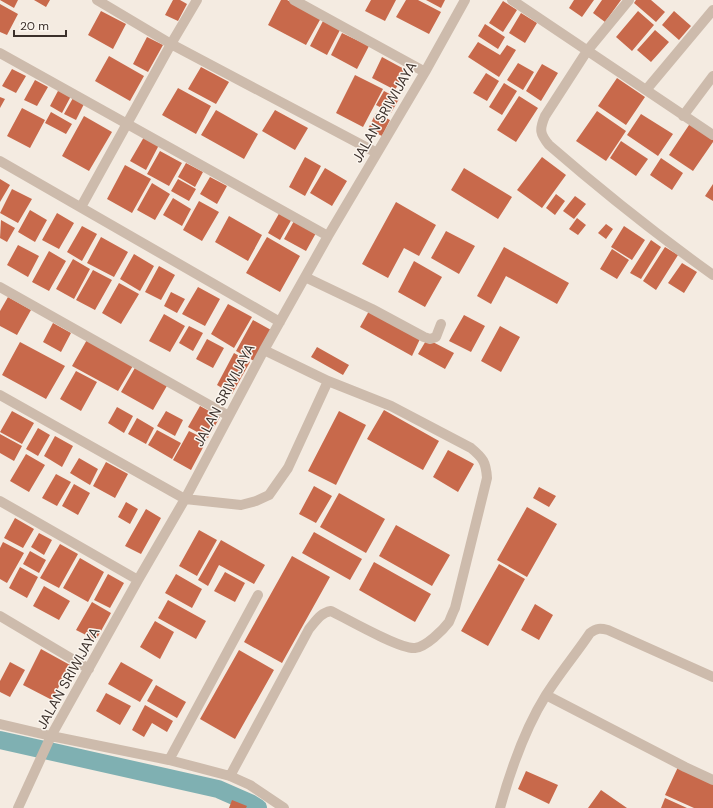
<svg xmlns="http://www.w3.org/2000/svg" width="713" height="808" viewBox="0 0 713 808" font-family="'DM Sans',sans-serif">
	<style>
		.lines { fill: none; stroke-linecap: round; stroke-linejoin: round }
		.canal { stroke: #7fb0b2; stroke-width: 18 }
		.building { fill: #c8694b }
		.minor { stroke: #cdbbac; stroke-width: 10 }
		.labels { text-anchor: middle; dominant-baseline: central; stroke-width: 3; stroke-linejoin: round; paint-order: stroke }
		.street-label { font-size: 14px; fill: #3b302b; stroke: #fbf5ee }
	</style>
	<rect width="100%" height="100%" fill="#f4ebe1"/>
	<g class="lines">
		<!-- canal -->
		<path class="canal" d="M0 740 218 789 250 803 258 808"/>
	</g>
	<!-- building -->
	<path class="building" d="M0 0H18L14 8Z
		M34 0H50L46 7Z
		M173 0H180L187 4 178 21 165 15Z
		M281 0H287L321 18 306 45 268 25Z
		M371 0H396L385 21 365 11Z
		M406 0H418L441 12 429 34 396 17Z
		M426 0H445L441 8Z
		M574 0H594L582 17 569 8Z
		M602 0H621L605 22 593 13Z
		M636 0H651L665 12 656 22 634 3Z
		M503 1 517 10 503 32 489 23Z
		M0 4 18 14 7 35 0 32Z
		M101 11 126 24 113 49 88 35Z
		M638 11 654 25 632 51 616 37Z
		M674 11 691 26 679 40 662 25Z
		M521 13 537 23 525 43 509 33Z
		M323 21 340 30 327 55 310 46Z
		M485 24 505 37 498 49 478 36Z
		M655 30 669 42 651 62 637 50Z
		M342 33 369 46 357 69 331 55Z
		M147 37 163 45 148 72 133 64Z
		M478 42 500 55 507 45 516 50 499 77 468 57Z
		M109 56 144 76 130 101 95 81Z
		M382 57 406 70 395 90 372 78Z
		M518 63 534 72 523 90 507 80Z
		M542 64 558 73 541 101 526 91Z
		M201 67 229 82 216 104 188 89Z
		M12 69 26 76 16 93 2 86Z
		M486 73 499 81 487 101 473 93Z
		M355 75 383 89 363 127 336 113Z
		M617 78 645 97 626 125 598 106Z
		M35 80 48 87 37 106 24 100Z
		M504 83 517 91 502 115 489 107Z
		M178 88 211 106 196 134 162 115Z
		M59 89 71 96 62 113 50 106Z
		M384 91 399 99 391 113 376 105Z
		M519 96 538 108 516 142 497 130Z
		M0 97 5 99 0 108Z
		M73 98 84 104 76 120 64 114Z
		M22 108 45 120 30 148 7 136Z
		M216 110 258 134 244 159 201 135Z
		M275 110 308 128 295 150 262 131Z
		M597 111 626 131 606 161 576 141Z
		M51 112 72 124 66 134 45 123Z
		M376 113 390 120 382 136 368 129Z
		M641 114 673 134 658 156 627 135Z
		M84 116 112 132 89 171 62 156Z
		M691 122 713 137V142L693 171 669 155Z
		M144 137 159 145 146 170 130 161Z
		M621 141 648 159 636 176 610 158Z
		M160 151 182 163 169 186 147 174Z
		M305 157 321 166 305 196 289 187Z
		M542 157 566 175 542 208 517 190Z
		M661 158 683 173 672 190 650 175Z
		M186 163 203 172 195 187 178 177Z
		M125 165 151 179 132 213 107 199Z
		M325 168 347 181 332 206 310 193Z
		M464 168 512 197 498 219 451 190Z
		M210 177 227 186 217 204 200 194Z
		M0 179 10 185 0 202Z
		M178 179 196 189 189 201 171 191Z
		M152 183 170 194 155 220 137 210Z
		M713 184V201L705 196Z
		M12 189 32 199 18 223 0 213Z
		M556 194 565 201 555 215 546 208Z
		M575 196 586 204 574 219 563 211Z
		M173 198 191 209 182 226 163 215Z
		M199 201 219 212 202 241 183 230Z
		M396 202 436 225 419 256 404 248 388 278 362 264Z
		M30 210 47 220 35 242 18 232Z
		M281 210 293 217 280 240 268 233Z
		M57 213 74 223 59 249 42 240Z
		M229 216 262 235 248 261 215 242Z
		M577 218 586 225 578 235 569 229Z
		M1 220 15 228 7 242 0 238Z
		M294 221 316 233 306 251 284 239Z
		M606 224 613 229 606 239 598 233Z
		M82 226 97 234 82 261 67 252Z
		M624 226 645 240 632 260 611 247Z
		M446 231 475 246 459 274 431 258Z
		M101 237 128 252 114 277 87 263Z
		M267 237 300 256 280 292 246 273Z
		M651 240 661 247 641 279 630 273Z
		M18 245 39 256 28 277 7 265Z
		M504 247 569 283 557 304 506 276 491 304 477 296Z
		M665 247 678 255 656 290 643 281Z
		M612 249 629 260 617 279 600 269Z
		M49 251 66 261 49 291 32 282Z
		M134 254 154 266 140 291 120 279Z
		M73 259 90 269 74 299 56 289Z
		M414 261 442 277 425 307 398 292Z
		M682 263 697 272 684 293 668 283Z
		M159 266 175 275 161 300 145 292Z
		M93 270 112 280 95 310 76 300Z
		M119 283 139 294 121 324 102 313Z
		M198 287 220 299 205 326 182 314Z
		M171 292 185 299 177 313 164 306Z
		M8 297 31 310 17 335 0 326V311Z
		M228 304 252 317 234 348 211 334Z
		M369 311 420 339 412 356 360 327Z
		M164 314 185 326 170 352 149 341Z
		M464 315 485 326 471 352 449 341Z
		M253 320 271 330 254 361 236 351Z
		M53 323 71 333 61 352 43 342Z
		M189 326 203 333 193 351 179 343Z
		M500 326 520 337 501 372 481 361Z
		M88 338 134 364 118 391 72 366Z
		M207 339 224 348 213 368 196 359Z
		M427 339 454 353 445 369 418 354Z
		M20 342 65 366 46 399 2 375Z
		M317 347 349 365 343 375 311 357Z
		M234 353 250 362 232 394 217 385Z
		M136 366 168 384 153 410 121 392Z
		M76 371 97 382 81 411 60 399Z
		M200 406 220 417 208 438 188 427Z
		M117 407 133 416 124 433 108 423Z
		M384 410 439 441 423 470 367 439Z
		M12 411 34 423 22 444 0 432Z
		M166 411 183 420 175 436 157 426Z
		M339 411 366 425 336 485 308 471Z
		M137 418 154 428 146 444 128 434Z
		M38 428 50 435 38 456 26 449Z
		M157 430 181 443 172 459 148 445Z
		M189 431 207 440 191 470 173 460Z
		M0 434 22 446 14 461 0 453Z
		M55 436 73 446 62 467 44 456Z
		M448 450 474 464 458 492 433 477Z
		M26 454 45 465 29 492 10 481Z
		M79 458 98 469 90 485 70 473Z
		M106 462 128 474 115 498 93 486Z
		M56 474 71 482 57 506 42 498Z
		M74 484 90 493 78 515 62 506Z
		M314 486 332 496 316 523 299 514Z
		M539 487 556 496 549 507 533 498Z
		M339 493 385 519 366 553 320 527Z
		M126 502 138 509 130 524 118 517Z
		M527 507 557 524 527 577 497 560Z
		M146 509 161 518 141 554 125 546Z
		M15 518 34 529 23 548 4 538Z
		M396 525 450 555 432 586 379 556Z
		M199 530 217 540 197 576 179 566Z
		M314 532 362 559 350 580 302 553Z
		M39 533 52 540 44 555 31 547Z
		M221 540 265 565 254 584 219 565 208 586 198 580Z
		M3 542 24 553 7 583 0 579V548Z
		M60 544 78 554 59 588 40 578Z
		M30 551 46 560 39 573 23 564Z
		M292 556 330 577 282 663 244 642Z
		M80 558 104 572 88 602 63 588Z
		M374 562 431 594 415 622 359 590Z
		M499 564 525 579 488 646 461 631Z
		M20 567 38 577 27 598 9 588Z
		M225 572 245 583 235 602 214 591Z
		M108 574 124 583 110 608 94 600Z
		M176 574 202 589 192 608 165 593Z
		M44 586 70 601 59 620 33 606Z
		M168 600 206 621 196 639 158 618Z
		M92 602 111 613 96 640 76 630Z
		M535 604 553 615 539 640 521 630Z
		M155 621 174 632 160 659 140 647Z
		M41 649 70 665 52 700 23 685Z
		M239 650 274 670 235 739 200 719Z
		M10 662 25 670 10 697 0 692V681Z
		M121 662 153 680 140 702 108 684Z
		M156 685 186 702 177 718 147 701Z
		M106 693 131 706 120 725 96 711Z
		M145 705 173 721 167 732 152 723 144 737 132 730Z
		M678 767 713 783V808H694L665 795Z
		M526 771 558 785 549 804 518 789Z
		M601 790 627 808H588Z
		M665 798 687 808H661Z
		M232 800 247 806 246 808H229Z"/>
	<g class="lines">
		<!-- minor -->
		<path class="minor" d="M97 0 171 44 377 153
			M294 0 425 72
			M512 0 713 135
			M629 0 587 51 545 116C539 130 540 134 549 145 602 191 656 234 713 275
			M0 53 328 236
			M646 90 713 10
			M683 116 713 76
			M0 161 280 322
			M81 207 171 44 197 0
			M305 277 372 309 424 337 430 339 436 337 441 324
			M0 287 229 416
			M0 395 185 499 241 505 256 501 269 495 288 468 328 381
			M0 501 138 580
			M0 616 89 669
			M546 695 685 767 713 780
			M0 724 51 736 169 760 230 776 250 785 284 808
			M169 760 258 595
			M230 776 309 629C316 621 320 613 331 611 347 619 401 650 415 648 426 647 443 630 449 622 451 617 453 612 455 608L487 478C486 462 483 458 471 448L391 406 328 381 264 350
			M18 808 51 736 138 580 185 499 264 350 328 236 425 72 465 0
			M500 808C510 772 526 727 546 695 559 674 576 654 590 633 597 628 600 628 608 630L713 677"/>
	</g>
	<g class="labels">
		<!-- street labels -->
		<g class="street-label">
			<text transform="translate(384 112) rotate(-60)">JALAN SRIWIJAYA</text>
			<text transform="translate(224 395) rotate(-62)">JALAN SRIWIJAYA</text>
			<text transform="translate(68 678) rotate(-61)">JALAN SRIWIJAYA</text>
		</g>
	</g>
	<!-- scale -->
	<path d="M14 30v6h52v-6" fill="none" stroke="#3b302b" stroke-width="2"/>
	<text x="20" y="30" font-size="12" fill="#3b302b" stroke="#fbf5ee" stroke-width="3" paint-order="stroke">20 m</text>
</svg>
